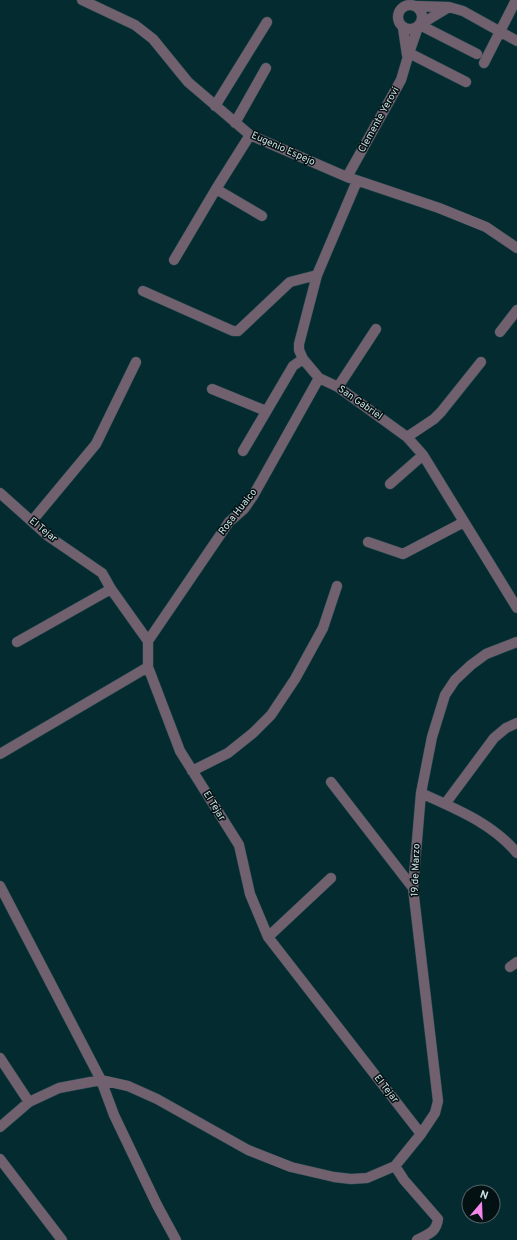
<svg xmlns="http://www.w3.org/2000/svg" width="517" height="1240" viewBox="0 0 517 1240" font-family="Overpass,sans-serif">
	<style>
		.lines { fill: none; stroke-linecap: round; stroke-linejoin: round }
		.minor-casing { stroke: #24484d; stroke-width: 11 }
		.minor { stroke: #71616e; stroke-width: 10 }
		.labels { text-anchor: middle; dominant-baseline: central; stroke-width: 3; stroke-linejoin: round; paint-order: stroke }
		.street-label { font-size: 10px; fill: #cde0e3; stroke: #041113 }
	</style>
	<rect width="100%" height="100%" fill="#042b30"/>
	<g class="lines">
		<defs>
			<path id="minor" d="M82 0 135 25 153 39 188 82 250 135 347 177 439 208 486 227 517 248
				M398 17a12 12 0 1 1 24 0a12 12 0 1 1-24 0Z
				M416 6 449 7 463 11 517 41
				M421 24 449 7
				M420 25 477 54
				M403 28 407 55
				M409 53 466 82
				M484 63 516 0
				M215 106 267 22
				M235 123 266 68
				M250 135 216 189 262 216
				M347 177 401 80 409 53 418 27
				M357 181 317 275 299 344V350L303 359 319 378 338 387 407 437 423 455 517 608
				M174 260 216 189
				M143 291 233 331H238L290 282 317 275
				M500 332 517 310
				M338 387 376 329
				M212 389 266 411
				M407 437 434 419 441 412 481 362
				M243 451 293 366 303 359
				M390 484 423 455
				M0 493 48 536 102 573 111 589 148 641V667L180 751 239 845 250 894 268 937 421 1134
				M32 521 96 444 136 362
				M368 542 403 554 464 522
				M148 641 229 522 244 509 253 496 319 378
				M17 642 111 589
				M0 754 148 667
				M192 771 228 753 253 733 271 715 295 679 323 628 337 586
				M331 782 413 888
				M421 793C456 809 492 823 517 853
				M445 804 494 738 506 728 517 723
				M0 886 101 1080 114 1115 157 1205 176 1240
				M268 937 331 878
				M510 967 517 962
				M0 1058 29 1102
				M0 1127 29 1102 59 1088 101 1080 128 1086 157 1099 248 1150 291 1167 334 1177 351 1179 367 1178 395 1166 421 1134 435 1113 438 1101 413 888 421 793 432 737 445 695 455 680 471 665 486 654 517 642
				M0 1159 62 1240
				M395 1166 404 1180 438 1219C436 1233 428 1234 417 1240"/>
		</defs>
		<!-- minor casing -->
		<use href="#minor" class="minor-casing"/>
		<!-- minor -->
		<use href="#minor" class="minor"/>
	</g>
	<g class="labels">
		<!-- street labels -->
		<g class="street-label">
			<text transform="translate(379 120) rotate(-61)">Clemente Yerovi</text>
			<text transform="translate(283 149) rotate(24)">Eugenio Espejo</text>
			<text transform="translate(360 403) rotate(35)">San Gabriel</text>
			<text transform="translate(238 512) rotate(-52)">Rosa Huaico</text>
			<text transform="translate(43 530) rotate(39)">El Tejar</text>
			<text transform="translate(214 806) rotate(58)">El Tejar</text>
			<text transform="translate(416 870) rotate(-88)">19 de Marzo</text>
			<text transform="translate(386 1089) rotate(52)">El Tejar</text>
		</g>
	</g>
	<!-- north arrow -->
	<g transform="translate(481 1204) rotate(19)"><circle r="19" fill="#041113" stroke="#546466"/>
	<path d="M0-3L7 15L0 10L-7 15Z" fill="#f688ec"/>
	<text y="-6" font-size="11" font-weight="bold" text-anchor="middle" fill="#cde0e3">N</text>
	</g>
</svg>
